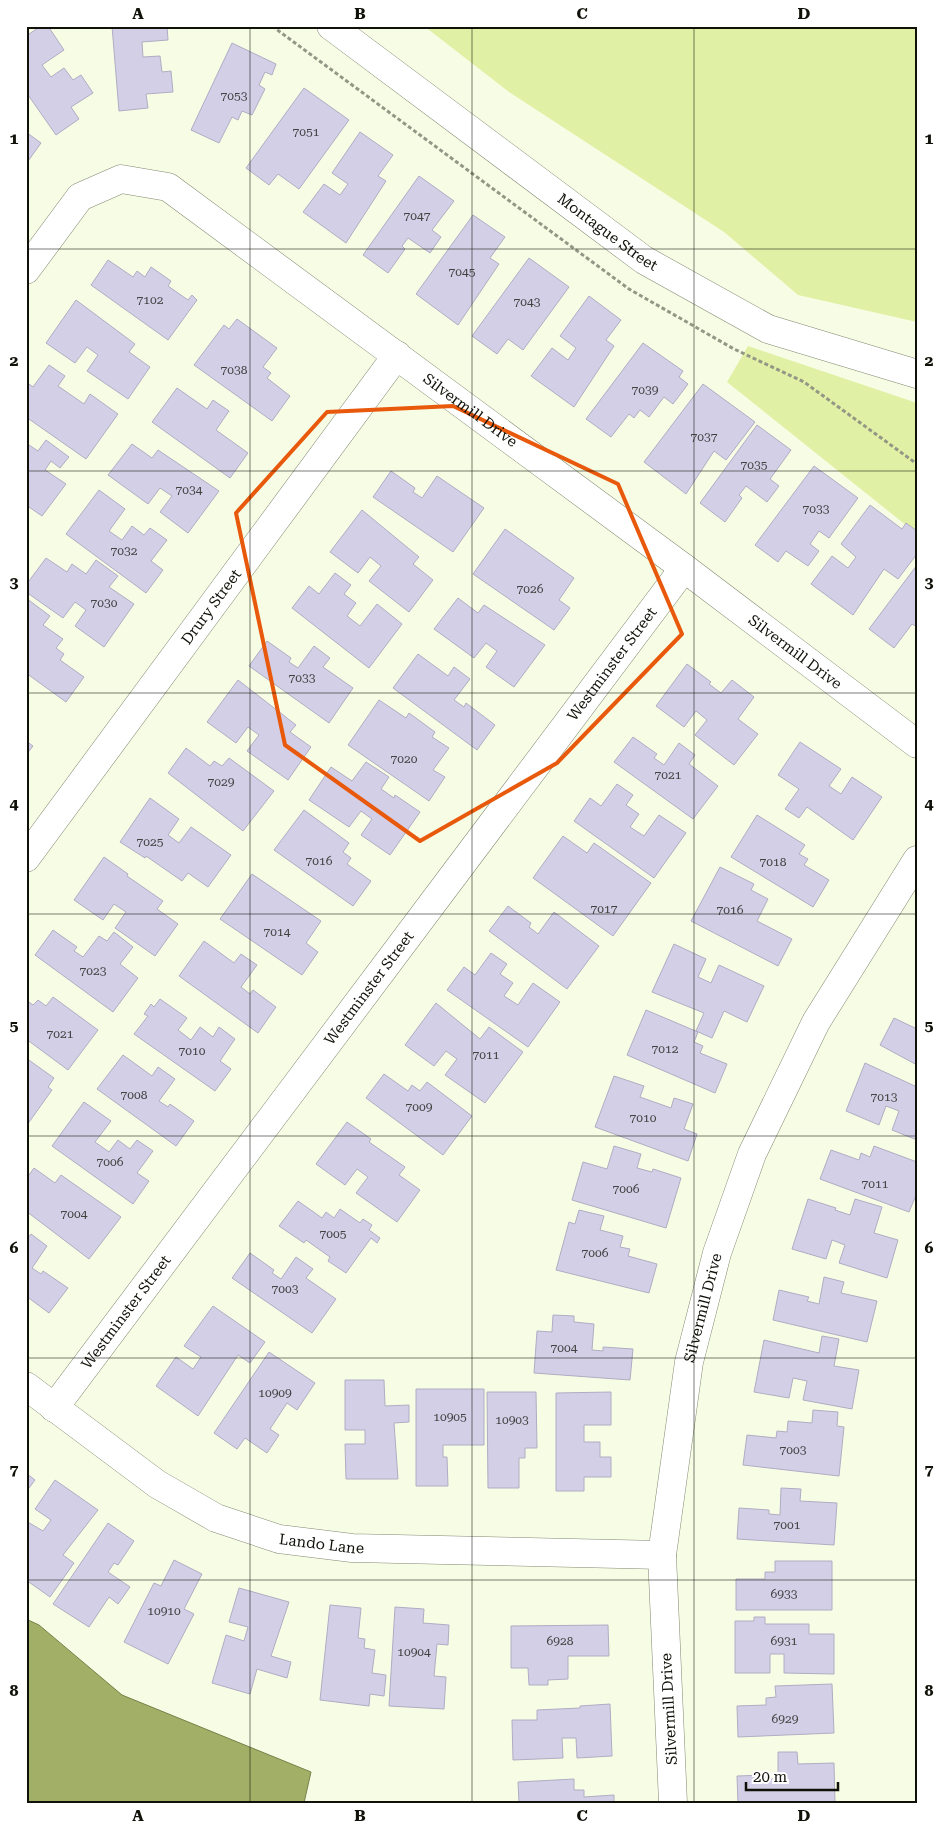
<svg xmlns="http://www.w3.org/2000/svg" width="943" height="1829" viewBox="0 0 943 1829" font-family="'Roboto Serif',serif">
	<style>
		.green { fill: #e0f0a4 }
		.water { fill: #a1b066; stroke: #76814a }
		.building { fill: #d3cfe7; stroke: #b0acc3 }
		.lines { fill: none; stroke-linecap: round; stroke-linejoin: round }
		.minor-casing { stroke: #838872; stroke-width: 29 }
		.tertiary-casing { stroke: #838872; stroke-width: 29 }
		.path { stroke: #939785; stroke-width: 3; stroke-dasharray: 4 2.5; stroke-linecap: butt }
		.minor { stroke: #fff; stroke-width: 28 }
		.tertiary { stroke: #fff; stroke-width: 28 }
		.marked { fill: none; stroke: #e8590c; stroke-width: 4; stroke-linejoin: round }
		.grid { fill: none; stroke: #101209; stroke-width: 1; stroke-opacity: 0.55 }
		.labels { text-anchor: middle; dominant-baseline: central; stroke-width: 4; stroke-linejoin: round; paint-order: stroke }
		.number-label { font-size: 12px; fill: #414140 }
		.street-label { font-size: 15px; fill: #101209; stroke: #fff }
		.neatline { fill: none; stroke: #101209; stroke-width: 2 }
		.grid-label { font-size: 16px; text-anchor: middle; font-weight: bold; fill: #101209 }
	</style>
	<rect width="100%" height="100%" fill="#f7fde5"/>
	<!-- green -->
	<path class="green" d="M424 26H917V322L798 295 724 232 509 92Z
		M748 346 917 403V534L727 382Z"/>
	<!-- water -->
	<path class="water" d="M26 1619 39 1625 122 1695 311 1772 304 1803H26Z"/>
	<!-- building -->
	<path class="building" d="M41 26H48L64 50 42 65 51 77 64 68 73 80 81 75 93 93 71 107 79 119 56 135 26 92V36Z
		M112 26H167L168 40 142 42 143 57 160 56 162 72 171 71 173 92 146 94 148 108 119 111Z
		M232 43 276 64 272 75 265 72 259 85 265 89 252 115 242 111 238 120 232 117 219 143 191 130Z
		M304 88 349 120 299 189 278 174 269 185 246 168Z
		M26 132 41 143 26 164Z
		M360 132 393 155 378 176 386 181 346 243 303 212 324 184 340 195 348 184 332 173Z
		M419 176 454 201 432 230 441 237 430 253 408 238 402 246 405 249 388 273 363 255Z
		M473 215 505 237 490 258 499 264 458 325 416 294Z
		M529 258 569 287 523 350 508 339 497 354 472 336Z
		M108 260 133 277 137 271 145 277 151 267 171 281 168 286 188 300 192 295 197 300 168 340 91 285Z
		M589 296 621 320 606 340 614 346 574 407 531 376 552 348 568 360 576 348 560 336Z
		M76 300 135 344 129 352 150 367 128 399 87 371 98 355 87 347 75 363 46 343Z
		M237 319 277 348 263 367 271 373 267 378 290 396 272 421 194 365 224 325 229 329Z
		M643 343 683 371 679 377 688 384 673 404 664 397 649 417 640 410 634 418 629 414 611 437 586 419Z
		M49 365 65 376 58 386 84 404 90 394 118 414 86 459 26 417V382L33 387Z
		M703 384 755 422 726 460 714 451 686 494 644 462Z
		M177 388 207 409 213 400 229 411 216 430 248 453 230 478 152 422Z
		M757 425 791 450 770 479 779 486 767 502 746 486 739 495 742 498 725 522 700 503Z
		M46 440 69 457 60 468 51 461 45 470 66 484 42 516 26 505V443L38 451Z
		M132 444 152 458 158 450 219 491 188 533 160 512 172 496 160 488 148 504 108 475Z
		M814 466 858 498 829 538 819 531 810 544 819 551 808 566 786 551 778 562 755 545Z
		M391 471 415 488 413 492 422 498 437 476 484 508 453 552 373 497Z
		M99 490 125 509 109 531 122 540 132 526 144 535 150 528 167 540 151 561 163 570 146 593 66 534Z
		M870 505 902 529 906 523 917 531V554L898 579 884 569 853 615 811 584 832 556 848 568 856 557 841 544Z
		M362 510 419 557 413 564 433 580 409 612 369 581 381 566 370 557 358 573 330 552Z
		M505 529 574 578 559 600 570 608 554 630 473 574Z
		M46 558 67 572 72 564 86 574 96 560 118 576 109 587 134 604 104 647 75 626 86 610 75 602 63 618 26 592V585Z
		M917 565V627L912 624 894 648 869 629Z
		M335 573 351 585 344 594 356 603 347 616 360 626 377 604 402 624 369 668 292 608 309 586 319 594Z
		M26 598 50 616 43 625 63 639 56 648 64 654 60 660 84 677 66 702 26 673Z
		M458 598 478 613 484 605 545 645 514 687 486 667 497 651 486 643 474 658 434 629Z
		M267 641 291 658 289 662 298 668 314 646 330 658 323 667 353 688 329 723 249 666Z
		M418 654 448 676 454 667 470 679 454 700 464 707 466 703 495 725 477 750 393 688Z
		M687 664 711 682 709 684 721 693 732 680 754 697 738 719 758 734 734 765 695 735 707 720 696 711 684 727 656 706Z
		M238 680 296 725 290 732 311 747 288 780 247 751 259 735 248 727 236 743 207 722Z
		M379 700 406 718 409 713 435 732 432 737 449 748 433 770 445 777 429 801 348 745Z
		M633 737 657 754 654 758 664 765 679 743 695 755 689 764 718 786 693 819 614 762Z
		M26 741 33 746 26 755Z
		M800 742 841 769 829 786 841 794 852 777 882 797 853 840 807 807 799 818 785 809 799 789 778 775Z
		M186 748 210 766 214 761 222 766 229 758 274 791 243 831 168 773Z
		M366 762 389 777 381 789 394 798 395 795 420 812 390 855 361 835 372 819 361 811 349 827 309 800 331 767 352 781Z
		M617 784 633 795 626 805 639 814 630 827 644 836 659 815 686 833 654 878 574 821 590 798 601 806Z
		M150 798 179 819 168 835 179 843 191 827 231 855 208 887 188 873 182 881 146 856 145 858 120 842Z
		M304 810 349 843 343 852 351 858 347 864 371 881 353 906 274 850Z
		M757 815 805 845 799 854 808 859 804 865 829 880 813 907 731 857Z
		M563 836 587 853 594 843 651 883 613 936 533 878Z
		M104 857 128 874 127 876 163 901 157 909 178 924 155 956 115 928 126 912 114 904 103 920 74 900Z
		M720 867 754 884 751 890 768 899 757 921 792 939 778 966 691 921Z
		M252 874 321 921 306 943 318 952 302 975 220 919Z
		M508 906 531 923 529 927 538 934 554 912 599 946 567 989 489 931Z
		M53 930 77 947 74 951 83 957 99 936 107 941 114 932 133 947 120 964 138 978 113 1012 35 955Z
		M204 941 234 963 241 954 257 965 241 987 250 994 253 990 276 1007 258 1033 179 976Z
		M674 944 706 959 698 977 711 983 719 965 764 986 747 1022 724 1011 712 1038 696 1031 704 1013 652 992Z
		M491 953 507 964 500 974 513 983 504 996 518 1005 533 983 560 1002 528 1047 447 990 464 967 475 975Z
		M53 997 98 1030 68 1070 26 1039V1000L33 1005 38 1000 46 1006Z
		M160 999 187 1018 178 1030 191 1040 200 1027 213 1037 219 1027 235 1039 220 1061 231 1069 215 1091 134 1034 148 1016 144 1014 151 1004 154 1007Z
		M436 1003 480 1039 489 1027 523 1052 485 1103 445 1075 457 1059 446 1051 434 1066 405 1045Z
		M646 1010 698 1032 694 1042 703 1046 700 1053 727 1064 715 1093 627 1055Z
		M894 1018 917 1029V1065L880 1045Z
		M123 1055 152 1076 158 1067 175 1079 159 1101 168 1107 170 1104 194 1121 176 1146 97 1089Z
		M26 1058 54 1078 48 1087 52 1090 27 1125Z
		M865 1063 917 1087V1140L892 1130 899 1111 886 1106 879 1125 846 1111Z
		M384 1074 408 1091 412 1085 420 1091 427 1082 472 1116 443 1155 366 1098Z
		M614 1076 644 1086 640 1097 671 1108 674 1098 693 1104 684 1129 697 1134 688 1161 595 1127Z
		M84 1102 111 1121 95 1142 109 1152 118 1140 130 1149 137 1140 153 1151 137 1173 149 1181 133 1204 52 1146Z
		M347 1122 371 1139 369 1142 405 1167 399 1175 420 1190 397 1222 356 1193 368 1177 357 1169 345 1185 316 1164Z
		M614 1146 641 1154 637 1168 652 1172 653 1169 681 1178 666 1228 572 1200 583 1162 607 1169Z
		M874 1146 917 1162V1193L909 1212 820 1179 831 1150 859 1160 861 1153 870 1157Z
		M34 1168 55 1183 61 1175 121 1217 89 1259 26 1211V1179Z
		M808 1199 836 1208 835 1210 850 1215 855 1199 882 1207 874 1233 898 1240 887 1278 839 1263 845 1245 832 1240 826 1259 792 1249Z
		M298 1201 322 1218 326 1212 334 1218 340 1209 360 1223 363 1219 372 1225 369 1230 380 1238 377 1243 371 1238 346 1273 328 1261 330 1257 306 1240 304 1243 279 1226Z
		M579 1210 604 1216 600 1230 623 1236 620 1247 630 1249 628 1256 657 1264 649 1293 556 1270 569 1222 575 1224Z
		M31 1234 47 1246 32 1268 41 1274 43 1271 68 1288 49 1313 26 1296V1241Z
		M250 1253 274 1270 272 1273 281 1279 296 1257 313 1269 306 1278 336 1299 312 1333 232 1278Z
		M824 1277 844 1282 841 1293 877 1301 867 1342 773 1320 779 1290 809 1297 807 1301 819 1304Z
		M213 1306 265 1342 250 1363 238 1355 198 1416 156 1386 176 1357 193 1369 201 1357 184 1346Z
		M553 1315 574 1316V1322L594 1324 592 1350 603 1351V1347L633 1349 630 1380 534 1373 537 1331 552 1332Z
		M822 1336 839 1339 834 1366 859 1370 852 1409 803 1400 807 1381 793 1378 789 1398 754 1392 764 1340 819 1353Z
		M269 1352 315 1383 297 1410 287 1403 270 1429 279 1435 267 1453 245 1438 237 1449 214 1433Z
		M345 1380H384L385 1406 409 1405V1422L394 1423 398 1479H346L345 1444H365V1430H345Z
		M416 1389H484V1445H443V1457H447L448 1486H416Z
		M487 1392H536L537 1448H525V1458H519V1488H488Z
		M611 1392V1425H584V1442H600V1457H611V1477H584V1491H556V1393Z
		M813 1410 838 1412 837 1426 844 1427 839 1476 743 1465 747 1435 776 1438 777 1431 787 1432 788 1421 812 1423Z
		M26 1473 35 1480 26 1492Z
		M55 1480 98 1510 63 1555 74 1563 50 1597 26 1580V1521L43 1531 51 1520 35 1509Z
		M781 1488 801 1489 800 1501 837 1503 834 1545 737 1539 739 1508 769 1510V1514L780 1515Z
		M108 1523 134 1541 118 1565 114 1563 108 1572 130 1587 118 1604 109 1597 89 1627 53 1604Z
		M174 1560 202 1574 184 1609 194 1614 168 1664 124 1642 154 1583 161 1586Z
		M775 1561H832V1610H736V1579H765V1572H775Z
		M239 1588 289 1602 271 1656 291 1662 287 1678 257 1669 250 1694 212 1683 226 1635 244 1641 248 1627 229 1622Z
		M330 1605 361 1608 358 1638 365 1639 364 1648 375 1650 372 1673 386 1675 384 1696 370 1694 369 1706 320 1700Z
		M395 1607 424 1609 423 1623 449 1625 448 1645 437 1644 434 1676 446 1677 444 1709 389 1706Z
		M754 1617H765V1624H809V1634H834V1674L784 1673V1654H770V1673H735V1621H754Z
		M608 1625 609 1656H568V1679L548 1680V1685H529L528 1668H511V1626Z
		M832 1684 834 1733 738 1737 737 1706 766 1705V1698L776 1697 775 1686Z
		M610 1704 612 1756 577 1758 576 1738H562L563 1758 513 1760 512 1720H537V1710L580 1708V1706Z
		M778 1752H797L798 1764 834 1763 835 1803H738L737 1776 767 1775V1779H778Z
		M574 1779V1790H584V1797L614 1795V1803H519L518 1782Z"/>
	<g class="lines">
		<defs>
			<g id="minor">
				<path id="s1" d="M26 270 80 197 121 179 168 187 684 568 917 744"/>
				<path id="s2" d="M26 858 397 355"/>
				<path id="s3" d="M26 1386 157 1484 216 1518 279 1539 352 1548 662 1555"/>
				<path id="s4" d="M54 1408 684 568"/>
				<path id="s5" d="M673 1803 662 1555 689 1362 717 1253 752 1154 816 1022 917 860"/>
			</g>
			<g id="tertiary">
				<path id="s6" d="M331 26 644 260 768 329 917 374"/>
			</g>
		</defs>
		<!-- minor casing -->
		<use href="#minor" class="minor-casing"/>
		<!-- tertiary casing -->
		<use href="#tertiary" class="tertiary-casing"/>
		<!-- path -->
		<path class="path" d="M272 26 629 289 734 349 804 382 917 464"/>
		<!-- minor -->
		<use href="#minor" class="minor"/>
		<!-- tertiary -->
		<use href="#tertiary" class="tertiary"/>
	</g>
	<!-- marked area -->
	<path class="marked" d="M453 406 618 484 682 634 557 763 420 841 285 745 236 513 327 412Z"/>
	<!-- grid -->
	<path class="grid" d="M250 26V1803M472 26V1803M694 26V1803M26 249H917M26 471H917M26 693H917M26 914H917M26 1136H917M26 1358H917M26 1580H917"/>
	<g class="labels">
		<!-- number labels -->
		<g class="number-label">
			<text x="234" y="96">7053</text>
			<text x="306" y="132">7051</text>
			<text x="417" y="216">7047</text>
			<text x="462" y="272">7045</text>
			<text x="150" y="300">7102</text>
			<text x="527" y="302">7043</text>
			<text x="234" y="370">7038</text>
			<text x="645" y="390">7039</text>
			<text x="704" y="437">7037</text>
			<text x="754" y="465">7035</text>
			<text x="189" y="490">7034</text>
			<text x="816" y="509">7033</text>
			<text x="124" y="551">7032</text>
			<text x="530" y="589">7026</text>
			<text x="104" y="603">7030</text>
			<text x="302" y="678">7033</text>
			<text x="404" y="759">7020</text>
			<text x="668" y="775">7021</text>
			<text x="221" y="782">7029</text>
			<text x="150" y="842">7025</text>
			<text x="319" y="861">7016</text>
			<text x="773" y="862">7018</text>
			<text x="604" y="909">7017</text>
			<text x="730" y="910">7016</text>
			<text x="277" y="932">7014</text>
			<text x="93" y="971">7023</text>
			<text x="60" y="1034">7021</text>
			<text x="665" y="1049">7012</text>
			<text x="192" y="1051">7010</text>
			<text x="486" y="1055">7011</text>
			<text x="134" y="1095">7008</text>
			<text x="884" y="1097">7013</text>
			<text x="419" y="1107">7009</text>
			<text x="643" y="1118">7010</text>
			<text x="110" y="1162">7006</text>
			<text x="875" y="1184">7011</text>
			<text x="626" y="1189">7006</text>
			<text x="74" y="1214">7004</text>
			<text x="333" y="1234">7005</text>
			<text x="595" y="1253">7006</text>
			<text x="285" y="1289">7003</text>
			<text x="564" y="1348">7004</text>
			<text x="275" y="1393">10909</text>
			<text x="450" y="1417">10905</text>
			<text x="512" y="1420">10903</text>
			<text x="793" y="1450">7003</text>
			<text x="787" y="1525">7001</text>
			<text x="784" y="1594">6933</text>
			<text x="164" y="1611">10910</text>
			<text x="560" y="1641">6928</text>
			<text x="784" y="1641">6931</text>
			<text x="414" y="1652">10904</text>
			<text x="785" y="1719">6929</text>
		</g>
		<!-- street labels -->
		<g class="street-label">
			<text stroke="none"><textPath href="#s6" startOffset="345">Montague Street</textPath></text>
			<text stroke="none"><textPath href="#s1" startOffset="559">Silvermill Drive</textPath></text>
			<text stroke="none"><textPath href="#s2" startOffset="312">Drury Street</textPath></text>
			<text stroke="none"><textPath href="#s1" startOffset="964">Silvermill Drive</textPath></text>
			<text stroke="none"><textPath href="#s4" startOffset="930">Westminster Street</textPath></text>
			<text stroke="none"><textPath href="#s4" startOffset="525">Westminster Street</textPath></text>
			<text stroke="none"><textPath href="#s5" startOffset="499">Silvermill Drive</textPath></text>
			<text stroke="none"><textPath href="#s4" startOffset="120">Westminster Street</textPath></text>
			<text stroke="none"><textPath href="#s3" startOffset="341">Lando Lane</textPath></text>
			<text transform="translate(669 1709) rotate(-93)">Silvermill Drive</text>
		</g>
	</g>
	<!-- border -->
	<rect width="943" height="1829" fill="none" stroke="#ffffff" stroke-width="55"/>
	<!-- scale -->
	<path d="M746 1782v8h92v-8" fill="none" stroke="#101209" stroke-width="2.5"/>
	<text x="753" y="1782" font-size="15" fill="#101209" stroke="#ffffff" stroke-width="4" paint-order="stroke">20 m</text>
	<rect x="28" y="28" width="888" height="1774" class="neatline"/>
	<g class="grid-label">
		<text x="138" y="19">A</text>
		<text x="360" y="19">B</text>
		<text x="582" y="19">C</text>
		<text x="804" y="19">D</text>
		<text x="14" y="144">1</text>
		<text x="929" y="144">1</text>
		<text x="14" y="366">2</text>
		<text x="929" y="366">2</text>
		<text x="14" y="588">3</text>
		<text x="929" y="588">3</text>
		<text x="14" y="809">4</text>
		<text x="929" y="809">4</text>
		<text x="14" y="1031">5</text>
		<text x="929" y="1031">5</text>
		<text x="14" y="1253">6</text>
		<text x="929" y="1253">6</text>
		<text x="14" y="1475">7</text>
		<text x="929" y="1475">7</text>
		<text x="14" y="1696">8</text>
		<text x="929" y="1696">8</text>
		<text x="138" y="1821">A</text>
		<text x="360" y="1821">B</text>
		<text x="582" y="1821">C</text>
		<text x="804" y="1821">D</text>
	</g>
</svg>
